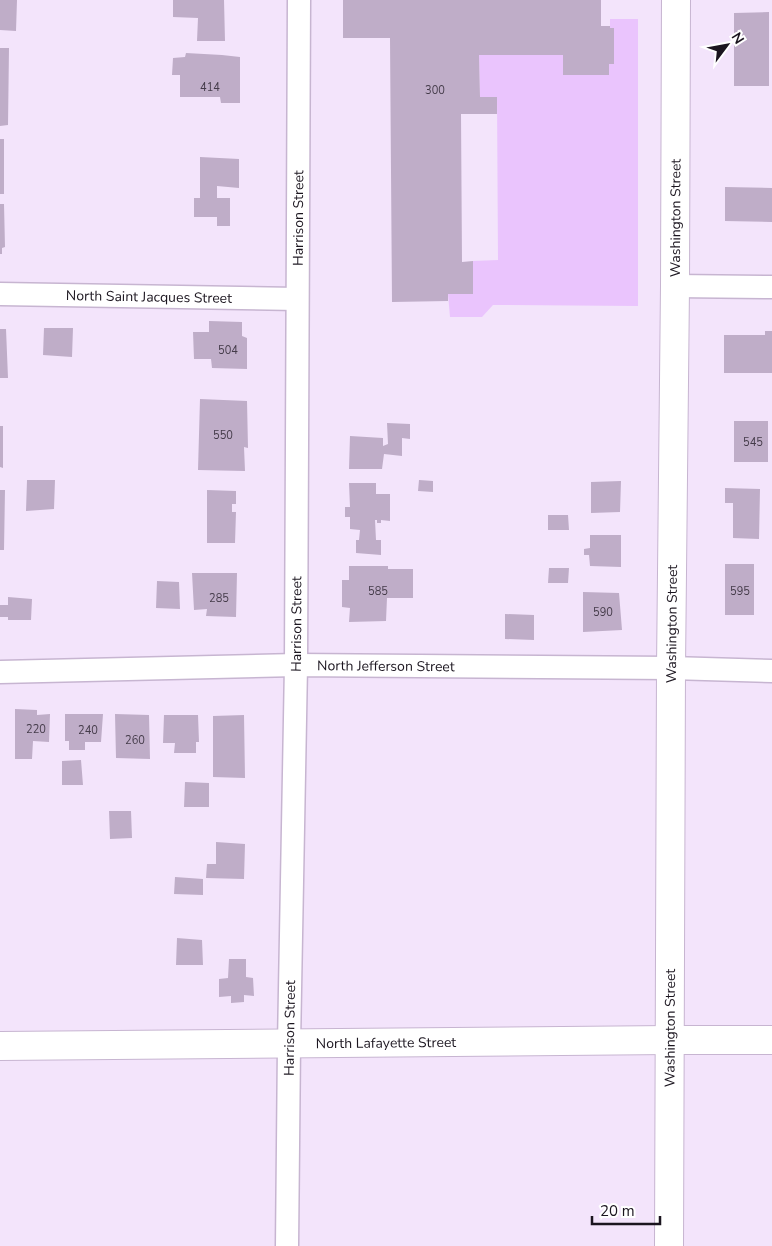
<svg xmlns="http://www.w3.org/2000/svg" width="772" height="1246" viewBox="0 0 772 1246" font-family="'Nunito Sans',sans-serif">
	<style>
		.green { fill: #eac4fd }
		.building { fill: #bfadc8 }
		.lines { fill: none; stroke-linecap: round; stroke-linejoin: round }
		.street-casing { stroke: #c7b5d1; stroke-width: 25 }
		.secondary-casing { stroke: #c7b5d1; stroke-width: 30 }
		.street { stroke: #fff; stroke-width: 22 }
		.secondary { stroke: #fff; stroke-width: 28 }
		.labels { text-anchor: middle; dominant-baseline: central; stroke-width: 5; stroke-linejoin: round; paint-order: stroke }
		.number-label { font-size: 11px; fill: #443b49 }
		.street-label { font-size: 14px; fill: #1b151f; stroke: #fff }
	</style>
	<rect width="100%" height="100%" fill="#f3e4fb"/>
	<!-- green -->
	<path class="green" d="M610 19H638V306L493 305 482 317H450L448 294H473V261L498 260 497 97H480L479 55H563V75H609V64L614 63V28H610Z"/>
	<!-- building -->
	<path class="building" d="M0 0H17L16 31 0 30Z
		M173 0H224L225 41H197L198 18 173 17Z
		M343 0H601V26H610V28H614V64H609V75H563V55H479L480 97H497V114H461L462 262 473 261V294H448V301L392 302 390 38H343Z
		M769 12V86H734V13Z
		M0 48H9L8 125 0 126Z
		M186 53 222 55 240 57V103H221L220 97H180V75H172L173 58 185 57Z
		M0 139H4V194H0Z
		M200 157 239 159V188L217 186V198H230V226H217V217H194V198H200Z
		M725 187 772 188V222L725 221Z
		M0 204H4L5 247 2 248V254H0Z
		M209 321 242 322V336L247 338V369L212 368 211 359H194L193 332H209Z
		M44 328H73L72 357 43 355Z
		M0 329H6L8 378H0Z
		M765 331H772V373H724V335H765Z
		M200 399 247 401 248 448 244 447 245 471 198 470Z
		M734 421H768V462H734Z
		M387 423 410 424V439L402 438V456L384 454 382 469H349L350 436 383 438V446L388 444Z
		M0 426H3V468L0 467Z
		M27 480H55L54 509 26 511Z
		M419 480 433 481V492L418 491Z
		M621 481 620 512 591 513V482Z
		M349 483H376V494H390V521L381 520V523H377V520H375L376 540H381V555L356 553V540H359L360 530 350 529V517H345V507H350Z
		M725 488 760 489 759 539 733 538V503H725Z
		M0 490H5L4 550H0Z
		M207 490 236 491V504H232V512H236L235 543H207Z
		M548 515H568L569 530H548Z
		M590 535H621V567L590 566 589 555H584V549L590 548Z
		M725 564H754V615H725Z
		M349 566H388V569H413V598H387L386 621 349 622 350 608 342 607V580H349Z
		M549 568H569L568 583H548Z
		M192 573H237L236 617 206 616 207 609 194 610Z
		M157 581 179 582 180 609 156 608Z
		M583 592 619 593 622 630 583 632Z
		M8 597 32 599 31 620H8V617H0V605H8Z
		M505 614 534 615V640L505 639Z
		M15 709 37 710V715L50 714 49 742 33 741 32 759H15Z
		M65 714H103L101 742H85V750H69V741H65Z
		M115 714 149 715 150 759 116 758Z
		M164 715H198L199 742H196V753H174L175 743H163Z
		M244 715 245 778 213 777V716Z
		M81 760 83 785H62V761Z
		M185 782 209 783V807H184Z
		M109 811H131L132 838 110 839Z
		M216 842 245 844 244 879 206 878 207 864H216Z
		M175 877 203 879V895L174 894Z
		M177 938 202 940 203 965H176Z
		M229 959H246V977L253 978 254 996 244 995V1002L231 1003V996L219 997V979L228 978Z"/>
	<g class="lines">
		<defs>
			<g id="street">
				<path d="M675 286 772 287"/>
				<path id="s1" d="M0 294 297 299"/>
				<path id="s2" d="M0 672 296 665 671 668 772 671"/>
				<path id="s3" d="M287 1246 289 1044 296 665 299 0"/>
			</g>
			<g id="secondary">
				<path id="s4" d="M0 1046 670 1040H772"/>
				<path id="s5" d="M669 1246 671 668 675 286 676 0"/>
			</g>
		</defs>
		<!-- street casing -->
		<use href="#street" class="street-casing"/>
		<!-- secondary casing -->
		<use href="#secondary" class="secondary-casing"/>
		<!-- street -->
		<use href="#street" class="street"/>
		<!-- secondary -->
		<use href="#secondary" class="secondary"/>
	</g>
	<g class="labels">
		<!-- number labels -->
		<g class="number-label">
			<text x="210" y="87">414</text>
			<text x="435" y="90">300</text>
			<text x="228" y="350">504</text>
			<text x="223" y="435">550</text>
			<text x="753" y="442">545</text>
			<text x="378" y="591">585</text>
			<text x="740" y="591">595</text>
			<text x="219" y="598">285</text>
			<text x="603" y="612">590</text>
			<text x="36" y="729">220</text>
			<text x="88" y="730">240</text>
			<text x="135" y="740">260</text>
		</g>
		<!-- street labels -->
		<g class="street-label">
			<text stroke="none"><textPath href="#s3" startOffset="1028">Harrison Street</textPath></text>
			<text stroke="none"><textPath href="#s5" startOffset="1028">Washington Street</textPath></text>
			<text stroke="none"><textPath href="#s1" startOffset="149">North Saint Jacques Street</textPath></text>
			<text stroke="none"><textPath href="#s3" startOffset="622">Harrison Street</textPath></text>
			<text stroke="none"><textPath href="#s5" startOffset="622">Washington Street</textPath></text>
			<text stroke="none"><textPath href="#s2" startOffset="386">North Jefferson Street</textPath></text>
			<text stroke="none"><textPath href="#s3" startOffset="218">Harrison Street</textPath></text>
			<text stroke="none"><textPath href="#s5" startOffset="218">Washington Street</textPath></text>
			<text stroke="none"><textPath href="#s4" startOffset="386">North Lafayette Street</textPath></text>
		</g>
	</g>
	<!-- north arrow -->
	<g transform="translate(727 45) rotate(58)" stroke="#ffffff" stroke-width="4" paint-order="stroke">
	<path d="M0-4L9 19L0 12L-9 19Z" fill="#1b151f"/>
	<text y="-8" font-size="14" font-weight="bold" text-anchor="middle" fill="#1b151f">N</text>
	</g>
	<!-- scale -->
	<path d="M592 1216v8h68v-8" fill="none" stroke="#1b151f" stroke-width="2.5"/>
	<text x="600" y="1216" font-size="15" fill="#1b151f" stroke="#ffffff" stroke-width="4" paint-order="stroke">20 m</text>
</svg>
